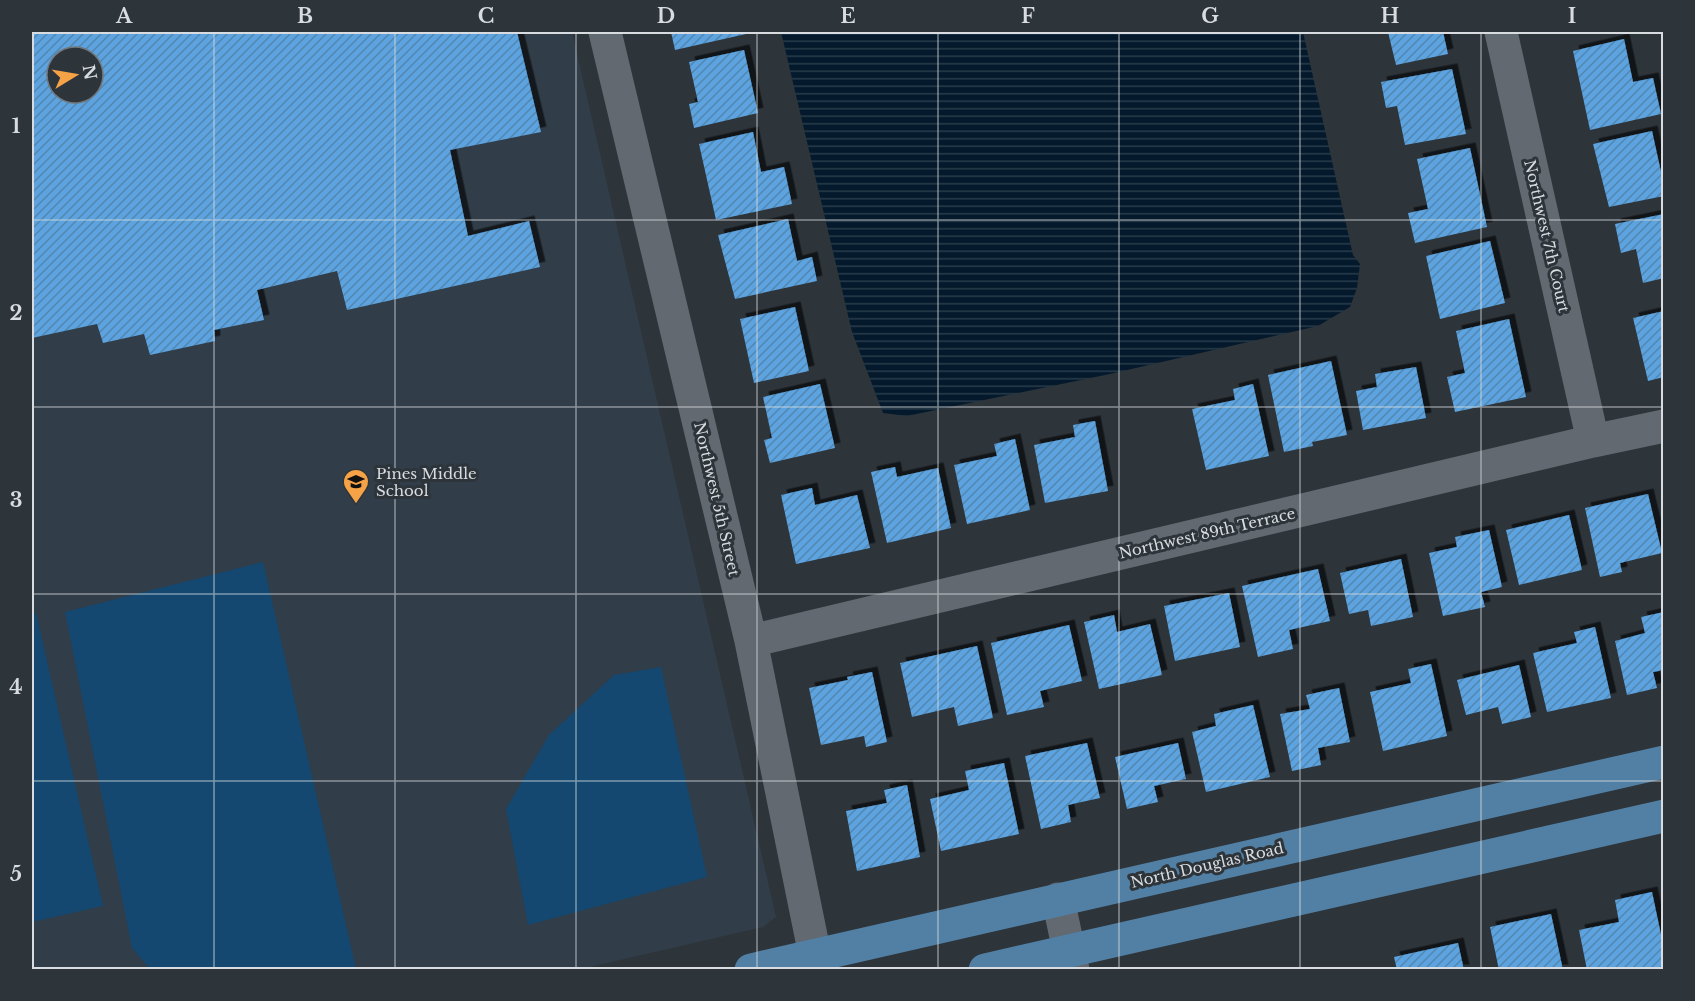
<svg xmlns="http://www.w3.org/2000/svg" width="1695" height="1001" viewBox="0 0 1695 1001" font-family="'Libre Baskerville',serif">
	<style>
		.built { fill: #313d48; fill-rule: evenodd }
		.park { fill: #144870 }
		.water { fill: url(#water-rules) }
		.building { fill: url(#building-hatch); fill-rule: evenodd; filter: url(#shadow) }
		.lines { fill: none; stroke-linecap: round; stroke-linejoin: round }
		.minor { stroke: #626970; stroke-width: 33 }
		.major { stroke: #5280a5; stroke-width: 33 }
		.grid { fill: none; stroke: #d8dce0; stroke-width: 1.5; stroke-opacity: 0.55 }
		.labels { text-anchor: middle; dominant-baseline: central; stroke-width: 6; stroke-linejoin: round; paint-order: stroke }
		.street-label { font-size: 15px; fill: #d8dce0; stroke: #2d343a }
		.poi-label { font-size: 15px; fill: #d8dce0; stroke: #2d343a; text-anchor: start }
		.neatline { fill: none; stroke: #d8dce0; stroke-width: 2 }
		.grid-label { font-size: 20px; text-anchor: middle; font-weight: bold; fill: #d8dce0 }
	</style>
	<defs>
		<pattern id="water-rules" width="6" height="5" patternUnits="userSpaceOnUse" patternTransform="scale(1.5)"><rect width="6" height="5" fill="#041a2c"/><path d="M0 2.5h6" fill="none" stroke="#283b4a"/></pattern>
		<pattern id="building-hatch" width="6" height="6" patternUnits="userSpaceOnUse" patternTransform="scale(1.5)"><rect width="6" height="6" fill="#5ba3df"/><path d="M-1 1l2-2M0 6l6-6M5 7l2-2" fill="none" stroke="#5386b0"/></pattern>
		<filter id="shadow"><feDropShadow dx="5.5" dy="-5.5" stdDeviation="0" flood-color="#0009"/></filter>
	</defs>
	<rect width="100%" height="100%" fill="#2d343a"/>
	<!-- built -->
	<path class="built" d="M32 32H572L776 917 763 927 581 969H32ZM57 57H93V93H57Z"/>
	<!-- park -->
	<path class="park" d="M263 562 356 969H150L132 948 65 612Z
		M36 613 103 906 32 922V614Z
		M661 667 707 877 528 925 506 809 549 735 614 675Z"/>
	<!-- water -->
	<path class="water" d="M781 32H1303L1353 255 1360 264 1357 288 1350 307 1318 326 1110 374 907 416 883 413 852 332Z"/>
	<!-- building -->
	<path class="building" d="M32 32H517L541 132 450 150 468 236 529 221 540 267 347 310 337 271 257 290 264 320 214 330 215 341 150 355 144 334 103 343 97 324 32 338ZM57 57H93V93H57Z
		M671 32H746V34L675 50Z
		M1388 32H1443L1448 54 1396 65Z
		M1624 39 1633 82 1653 78 1661 114 1590 130 1573 51Z
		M744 50 758 113 694 128 689 104 698 102 689 62Z
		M1452 69 1466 134 1405 145 1397 106 1386 108 1381 82Z
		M1652 131 1661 172H1664V196L1609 207 1593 144Z
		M753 132 761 172 784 167 792 204 716 220 699 144Z
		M1470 148 1487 227 1415 243 1408 213 1428 209 1417 159Z
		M1664 214V278L1643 283 1636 249 1621 253 1615 224Z
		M788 219 797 261 812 257 817 281 735 299 718 235Z
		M1490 241 1505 303 1440 319 1426 256Z
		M795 307 809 371 754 383 740 319Z
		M1664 311V377L1648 381 1633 318Z
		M1509 319 1526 397 1455 412 1447 377 1465 373 1456 331Z
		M1331 361 1347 435 1312 442 1313 446 1284 452 1268 375Z
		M1416 367 1426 418 1363 430 1356 391 1377 387 1375 374Z
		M820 384 835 448 770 463 764 440 772 438 763 397Z
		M1253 384 1269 456 1206 470 1192 409 1235 400 1233 389Z
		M1095 421 1108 491 1045 503 1034 445 1075 437 1073 425Z
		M1015 439 1030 510 967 524 954 465 997 456 994 444Z
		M895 467 897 477 938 468 951 528 887 543 871 472Z
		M812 488 815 505 857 495 870 548 796 564 781 495Z
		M1648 494 1662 553 1620 563 1622 572 1600 577 1585 508Z
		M1569 515 1582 570 1519 585 1506 530Z
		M1489 530 1502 587 1481 592 1485 607 1443 616 1429 553 1457 547 1455 537Z
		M1401 559 1413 617 1371 626 1368 610 1349 614 1340 573Z
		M1318 569 1330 621 1289 630 1293 649 1258 657 1242 586Z
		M1229 593 1240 647 1175 661 1164 606Z
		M1664 612V670L1653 672 1657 688 1627 695 1615 641 1645 633 1641 617Z
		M1114 615 1117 632 1150 624 1162 675 1099 689 1084 622Z
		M1069 625 1082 681 1040 691 1044 707 1007 715 991 643Z
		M1595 627 1611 698 1547 712 1533 653 1577 643 1574 632Z
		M977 646 993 718 958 726 954 707 912 717 900 663Z
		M1431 664 1447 736 1383 751 1370 692 1411 683 1408 669Z
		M1519 665 1531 717 1502 724 1498 707 1466 715 1457 680Z
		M872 672 887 742 866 747 864 736 821 745 809 688 848 680 847 677Z
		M1339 688 1350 742 1318 748 1321 765 1292 771 1280 714 1310 709 1306 695Z
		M1253 705 1270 777 1206 792 1192 732 1216 726 1214 714Z
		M1087 743 1100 798 1068 805 1071 822 1041 829 1025 756Z
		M1178 743 1186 779 1154 786 1158 802 1127 809 1115 757Z
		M1004 763 1019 834 941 851 930 799 969 790 965 771Z
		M907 785 920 857 857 871 846 811 887 803 884 790Z
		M1652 892 1664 949V966L1648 970H1587L1579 930 1619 922 1615 900Z
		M1551 914 1563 970H1499L1490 927Z
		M1458 943 1464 970H1397L1394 957Z"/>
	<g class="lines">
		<!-- minor -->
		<path class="minor" d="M605 32 751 641 818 970
			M1501 32 1593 441
			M751 641 1593 441 1664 426
			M1058 899 1073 970"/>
		<!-- major -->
		<path class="major" d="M751 970 1664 762
			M985 970 1664 816"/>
	</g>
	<!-- grid -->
	<path class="grid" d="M214 32V970M395 32V970M576 32V970M757 32V970M938 32V970M1119 32V970M1300 32V970M1481 32V970M32 220H1664M32 407H1664M32 594H1664M32 781H1664"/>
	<!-- icons -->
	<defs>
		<symbol id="school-pin" viewBox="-11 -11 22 30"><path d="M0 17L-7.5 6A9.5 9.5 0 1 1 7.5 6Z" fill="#f5a346" stroke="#2d343a"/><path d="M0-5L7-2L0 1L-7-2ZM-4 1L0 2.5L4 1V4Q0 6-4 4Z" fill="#111"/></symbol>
	</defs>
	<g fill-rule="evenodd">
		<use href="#school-pin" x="341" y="467" width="30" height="40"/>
	</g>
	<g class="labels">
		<!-- street labels -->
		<g class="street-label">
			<text transform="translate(1547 236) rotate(77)">Northwest 7th Court</text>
			<text transform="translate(717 499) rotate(77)">Northwest 5th Street</text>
			<text transform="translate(1207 533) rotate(-13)">Northwest 89th Terrace</text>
			<text transform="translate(1207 865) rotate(-13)">North Douglas Road</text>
		</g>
		<!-- poi labels -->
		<g class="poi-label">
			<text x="376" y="473">Pines Middle<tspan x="376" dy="17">School</tspan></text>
		</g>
	</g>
	<!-- border -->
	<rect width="1695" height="1001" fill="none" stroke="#2d343a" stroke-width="66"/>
	<!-- north arrow -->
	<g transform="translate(75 75) rotate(79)"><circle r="28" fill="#2d343a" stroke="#71777c" stroke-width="1.5"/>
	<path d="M0-4.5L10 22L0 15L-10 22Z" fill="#f5a346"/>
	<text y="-9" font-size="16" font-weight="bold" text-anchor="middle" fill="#d8dce0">N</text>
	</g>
	<rect x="33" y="33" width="1629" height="935" class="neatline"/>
	<g class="grid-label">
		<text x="124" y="23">A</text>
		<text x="305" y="23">B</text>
		<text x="486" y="23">C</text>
		<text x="666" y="23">D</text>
		<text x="848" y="23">E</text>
		<text x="1028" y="23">F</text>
		<text x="1210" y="23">G</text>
		<text x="1390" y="23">H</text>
		<text x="1572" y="23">I</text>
		<text x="16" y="133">1</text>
		<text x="16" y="320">2</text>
		<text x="16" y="507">3</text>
		<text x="16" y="694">4</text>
		<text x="16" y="881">5</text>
	</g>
</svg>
